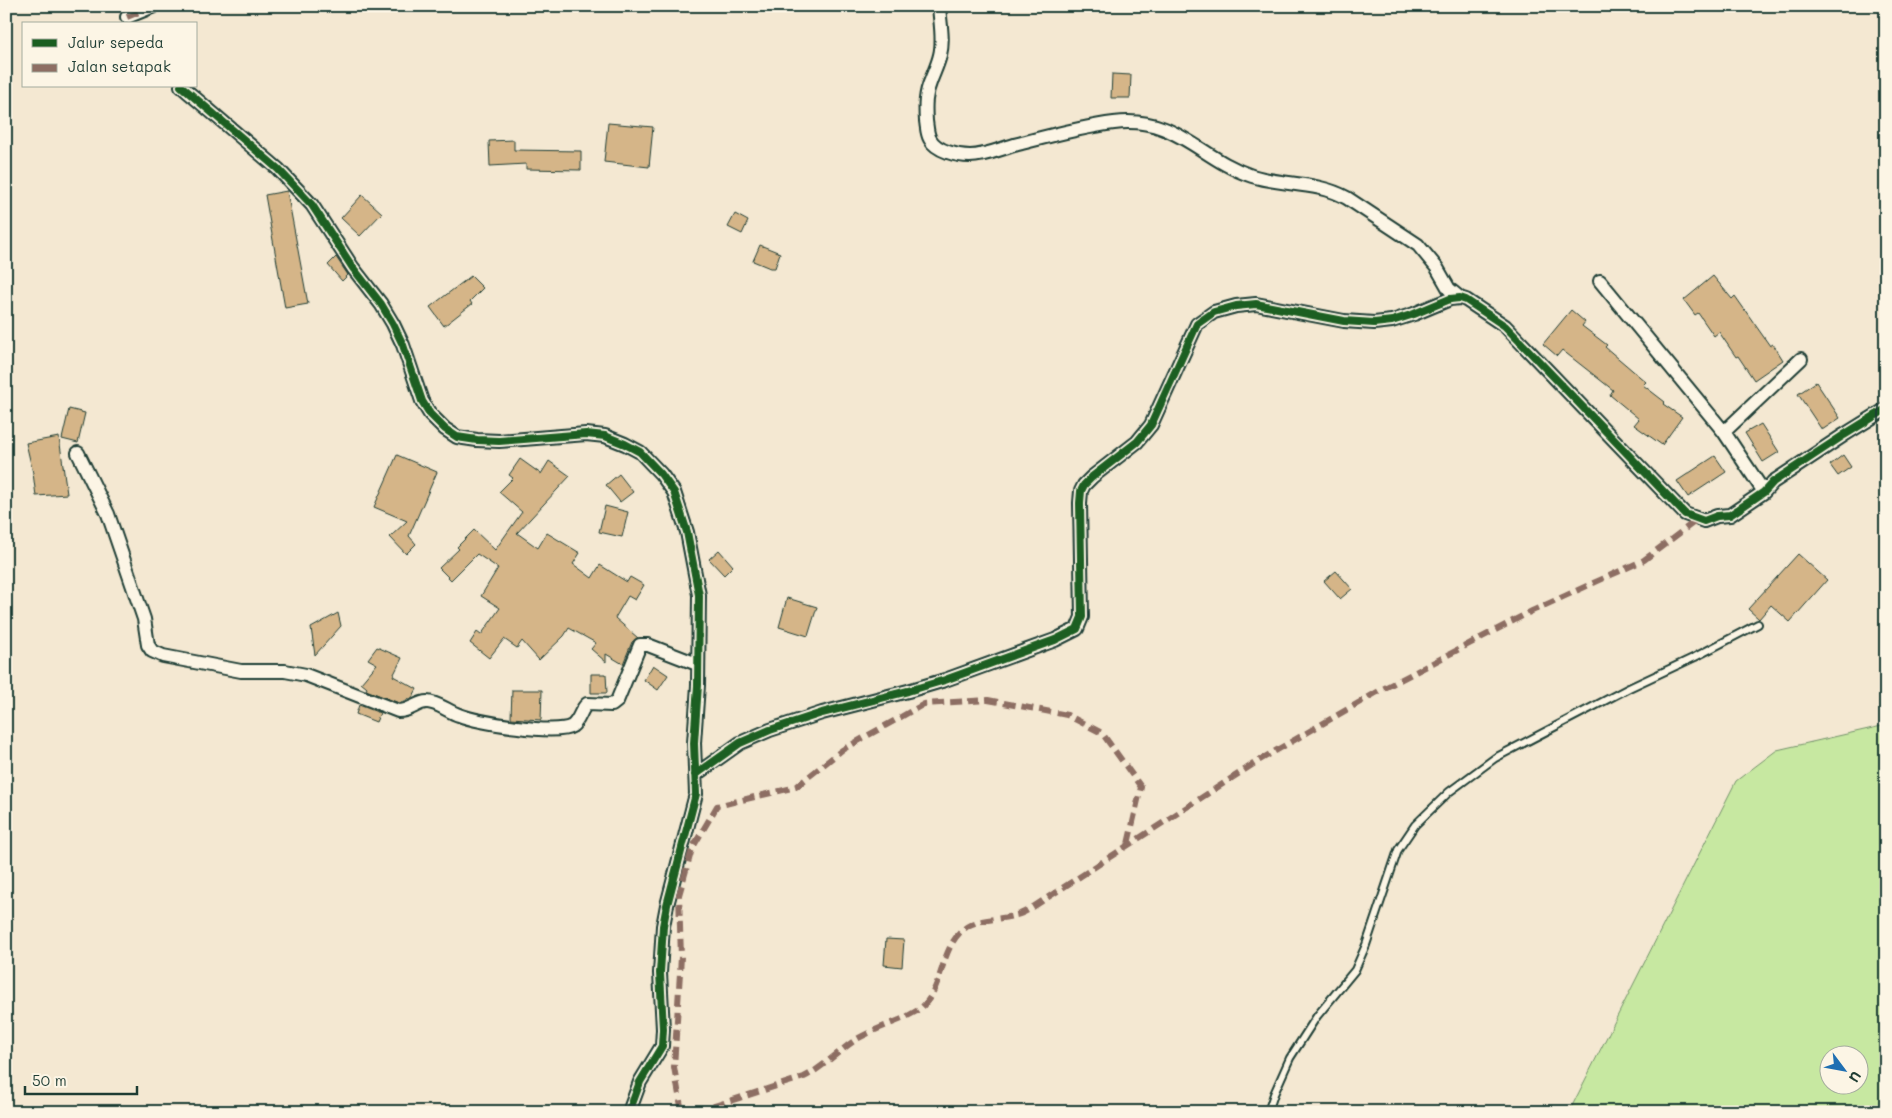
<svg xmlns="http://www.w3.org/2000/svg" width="1892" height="1118" viewBox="0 0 1892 1118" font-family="Mali,sans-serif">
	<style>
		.green { fill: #c7e8a1; stroke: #73926a; fill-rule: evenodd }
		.building { fill: #d5b588; stroke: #1f3d34 }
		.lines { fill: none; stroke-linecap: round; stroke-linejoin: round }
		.service-casing { stroke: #1f3d34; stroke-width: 10 }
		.minor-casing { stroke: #1f3d34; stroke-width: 16 }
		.service { stroke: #fcf5e5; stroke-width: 6 }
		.minor { stroke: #fcf5e5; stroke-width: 12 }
		.quiet { stroke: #8d6e63; stroke-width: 6; stroke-dasharray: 12 6; stroke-linecap: butt }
		.cycleway-casing { stroke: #fcf5e5; stroke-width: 11 }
		.cycleway { stroke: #1b5e20; stroke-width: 8 }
	</style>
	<rect width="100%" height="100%" fill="#f4e8d2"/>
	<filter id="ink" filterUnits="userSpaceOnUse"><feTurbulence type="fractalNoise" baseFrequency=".02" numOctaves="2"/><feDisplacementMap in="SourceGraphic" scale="10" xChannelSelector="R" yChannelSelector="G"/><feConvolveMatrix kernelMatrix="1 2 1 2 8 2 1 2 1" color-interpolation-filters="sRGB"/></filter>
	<g filter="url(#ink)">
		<path class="green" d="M1886,725V1112H1569L1736,781L1777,750ZM1830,1056H1860V1086H1830Z"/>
		<path class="building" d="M1112,74L1131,75L1130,98H1111Z
			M608,123L653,127L649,167L604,162Z
			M514,140V150L581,151V170L526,169V164L490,166L489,141Z
			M287,191L308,304L285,308L265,195Z
			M362,195L382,213L360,236L341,218Z
			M735,214L748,221L742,234L728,227Z
			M760,245L780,253L775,268H770L753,261Z
			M336,257L348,275L342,281L328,265Z
			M471,276L483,288L470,301L472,304L444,326L430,307Z
			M1713,276L1732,299L1735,296L1770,346L1773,344L1783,360L1754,380L1738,356L1736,357L1719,332L1714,336L1698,313L1695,315L1684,300Z
			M1571,310L1585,322L1582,326L1607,345L1605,347L1646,382L1643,385L1665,402L1663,404L1682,417L1662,445L1634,425L1639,419L1610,395L1613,390L1562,350L1557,356L1543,344Z
			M1816,382L1840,418L1822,430L1798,394Z
			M69,409L85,413L78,443L62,439Z
			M1761,424L1779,452L1763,462L1745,433Z
			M59,437L67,494L36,496L33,473L26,443Z
			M397,455L437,472L409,536L416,544L406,554L390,537L407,521L374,507Z
			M1843,455L1851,467L1838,476L1830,465Z
			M1715,456L1726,472L1688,497L1677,481Z
			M520,459L541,474L549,461L570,476L517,533L538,548L547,533L580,553L573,564L592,578L600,565L627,582L630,577L644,585L635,600L628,596L615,618L638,638L632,642L623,664L606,654V662L591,649L596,643L569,628L564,636L539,660L522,641L517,648L504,639L489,658L470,643L477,632L481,635L500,608L481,596L498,568L477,554L451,580L439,568L459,549L457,547L474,530L495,550L522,512L499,492L513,478L509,475Z
			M619,474L633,492L620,502L606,485Z
			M605,506L628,512L622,537L599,532Z
			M719,550L733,566L724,575L709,559Z
			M1798,554L1827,580L1790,622L1771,605L1759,619L1748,609Z
			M1336,571L1352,589L1340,599L1324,581Z
			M787,598L817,607L808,636L779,627Z
			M338,613L341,626L315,655L311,628Z
			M377,647L402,658L393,676L417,689L412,698L399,703L366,690L367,688L361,683L377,664L368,659Z
			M653,665L668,675L658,690L644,680Z
			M591,674H606L607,693H591Z
			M512,690H542L541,720L511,718Z
			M359,705L380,713L376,722L356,714Z
			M886,939L904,940L902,967L884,965Z"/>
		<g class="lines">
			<defs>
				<path id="service" d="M1268,1112L1274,1094L1290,1058L1317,1016L1355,970L1366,945L1398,850L1415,825L1449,792L1495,758L1629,688L1695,657L1758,624"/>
				<path id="minor" d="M939,6C940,22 944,40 940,55C938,64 934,72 931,80C925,94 925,106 926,121C927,127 927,134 930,139C936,151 958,156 970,156C986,156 1002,148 1018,144C1049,136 1081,127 1114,123C1176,115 1200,159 1252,176C1284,186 1316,181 1347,198L1418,245L1437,268L1449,289L1460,298
					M127,17L154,6
					M181,86L278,169L312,205L353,268L381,304L393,324L403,345L422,401L430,414L445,429L457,437L477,440L499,441L586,434L605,436L625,444L640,452L661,474L674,492L687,532L699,595L698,685L694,743L696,794L667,905L663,926L660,973L663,1029L662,1046L640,1082L629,1112
					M1600,281L1724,432L1764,492
					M1724,432L1801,359
					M78,453L108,514L144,619L148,645L152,651L163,656L241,671H285L306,675L398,711C411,711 417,702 427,702C437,702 449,712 459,715C477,722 557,736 572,726C580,720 580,710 587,704L612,705L617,701L640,645H648L697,664
					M695,775L740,743L770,730L822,713L908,691L945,680L1055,640L1077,629L1082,617L1080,503L1081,491L1084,485L1092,477L1137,442L1151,425L1197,324L1214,312L1236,306L1256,304L1344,321L1374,323L1392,321L1414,314L1450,299L1460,298L1466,300L1505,326L1685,514L1704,521L1717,516L1730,515L1764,492L1773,482L1844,435L1886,409"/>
			</defs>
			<use href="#service" class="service-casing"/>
			<use href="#minor" class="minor-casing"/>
			<use href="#service" class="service"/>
			<use href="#minor" class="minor"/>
			<path class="quiet" d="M127,17L154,6
				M682,1112L674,1067L681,957L679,895L692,849L717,806L796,787L842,750L924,704L988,700L1067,715L1102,733L1141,787L1128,844
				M696,1112L804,1077C824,1067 838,1051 857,1039C871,1031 887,1025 902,1019C909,1015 919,1011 924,1005C945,983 940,944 968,926C982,918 1001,920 1016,915C1022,914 1028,910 1033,907L1258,761L1379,691L1532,611L1644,560L1698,519"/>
			<defs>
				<path id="cycleway" d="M181,86L278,169L312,205L353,268L381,304L393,324L403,345L422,401L430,414L445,429L457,437L477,440L499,441L586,434L605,436L625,444L640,452L661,474L674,492L687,532L699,595L698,685L694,743L696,794L667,905L663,926L660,973L663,1029L662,1046L640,1082L629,1112
					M695,775L740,743L770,730L822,713L908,691L945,680L1055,640L1077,629L1082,617L1080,503L1081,491L1084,485L1092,477L1137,442L1151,425L1197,324L1214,312L1236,306L1256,304L1344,321L1374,323L1392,321L1414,314L1450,299L1460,298L1466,300L1505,326L1685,514L1704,521L1717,516L1730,515L1764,492L1773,482L1844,435L1886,409"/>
			</defs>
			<use href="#cycleway" class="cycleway-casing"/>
			<use href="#cycleway" class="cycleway"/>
		</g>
	</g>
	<rect width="1892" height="1118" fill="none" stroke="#fcf5e5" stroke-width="25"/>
	<rect x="12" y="12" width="1867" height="1093" fill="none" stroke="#1f3d34" stroke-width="2" filter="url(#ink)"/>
	<rect x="22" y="22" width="175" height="65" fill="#fcf5e5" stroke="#a4ab9e"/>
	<rect x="32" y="39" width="25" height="8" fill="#1b5e20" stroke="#a4ab9e"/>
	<text x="68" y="48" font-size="15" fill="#1f3d34">Jalur sepeda</text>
	<rect x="32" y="64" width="25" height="8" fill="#8d6e63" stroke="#a4ab9e"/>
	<text x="68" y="72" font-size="15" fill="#1f3d34">Jalan setapak</text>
	<g transform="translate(1844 1070) rotate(122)"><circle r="24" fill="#fcf5e5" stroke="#a4ab9e"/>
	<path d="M0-4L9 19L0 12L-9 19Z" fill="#1f6fb2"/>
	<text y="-8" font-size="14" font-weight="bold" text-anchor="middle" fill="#1f3d34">U</text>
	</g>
	<path d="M25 1086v8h112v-8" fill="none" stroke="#1f3d34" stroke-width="2.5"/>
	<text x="32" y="1086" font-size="15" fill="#1f3d34" stroke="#fcf5e5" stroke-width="4" paint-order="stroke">50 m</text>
</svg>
